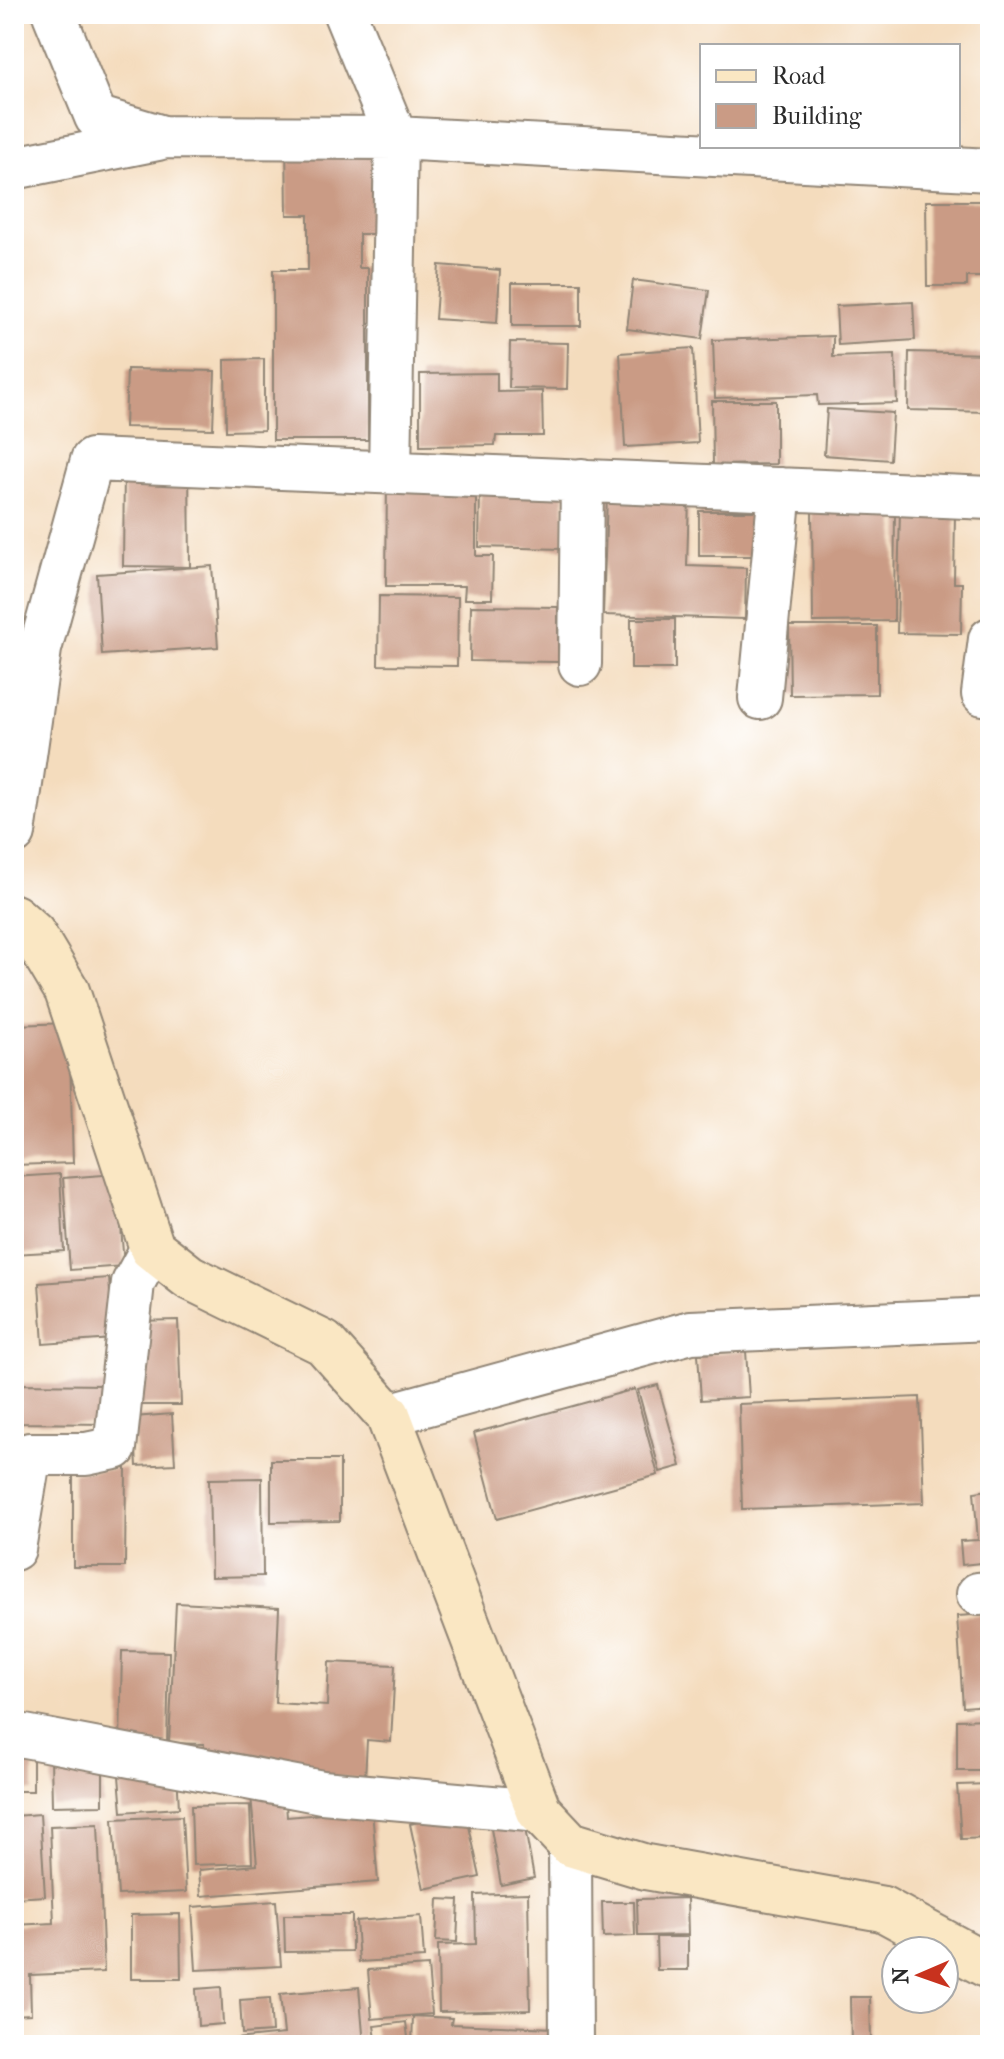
<svg xmlns="http://www.w3.org/2000/svg" width="1004" height="2059" viewBox="0 0 1004 2059" font-family="'IM FELL French Canon',serif">
	<style>
		.building { fill: #ca9b85 }
		.lines { fill: none; stroke-linecap: round; stroke-linejoin: round }
		.minor-casing { stroke: #908474; stroke-width: 46 }
		.secondary-casing { stroke: #908474; stroke-width: 48 }
		.minor { stroke: #fff; stroke-width: 42 }
		.secondary { stroke: #fae7c3; stroke-width: 44 }
	</style>
	<rect width="100%" height="100%" fill="#fff"/>
	<filter id="ink" filterUnits="userSpaceOnUse"><feTurbulence type="fractalNoise" baseFrequency=".0125" numOctaves="2"/><feDisplacementMap in="SourceGraphic" scale="16" xChannelSelector="R" yChannelSelector="G"/><feConvolveMatrix kernelMatrix="1 2 1 2 8 2 1 2 1" color-interpolation-filters="sRGB"/></filter>
	<filter id="wash" filterUnits="userSpaceOnUse"><feTurbulence type="fractalNoise" baseFrequency=".006" numOctaves="4" result="noise"/><feDisplacementMap in="SourceGraphic" scale="32" xChannelSelector="R" yChannelSelector="G"/><feGaussianBlur stdDeviation="1.8" result="paint"/><feColorMatrix in="noise" values="0 0 0 0 0 0 0 0 0 0 0 0 0 0 0 0 0 1.4 0 .05"/><feComposite in="paint" operator="in"/></filter>
	<g filter="url(#wash)">
		<rect width="100%" height="100%" fill="#f4dcbd"/>
		<g id="blocks">
			<path class="building" d="M381,140L382,234H359V268H368V440H273V270H308V215H287L286,141Z
				M926,201H990V277H967V286H927Z
				M439,265L500,270L497,323L435,319Z
				M633,280L709,290L702,339L627,329Z
				M512,283H581V326H512Z
				M913,302L915,340L838,345L836,306Z
				M833,336V357L895,355L897,403L818,405L817,395L715,398L713,340Z
				M510,342L568,343L567,389L509,388Z
				M693,348L698,443L625,447L620,353Z
				M909,352L989,354L988,412L908,410Z
				M264,359V430L226,431L225,360Z
				M127,369L215,371L213,429L125,427Z
				M497,373V392L542,391L543,436H496L495,445L420,446V374Z
				M712,401H776V464L713,465Z
				M827,409L893,413L890,460L824,455Z
				M189,466L190,567L123,566L124,467Z
				M387,479L476,480V556H493L492,599H464L465,586H386Z
				M480,489L564,490V549L479,547Z
				M607,495L689,498L687,566L746,568L745,619L603,615Z
				M812,506H895L894,621L813,622Z
				M900,510H955L954,583H962L961,634L897,633Z
				M699,511H757V556H699Z
				M212,566L218,647L102,655L97,574Z
				M379,596L458,597L457,666L378,665Z
				M471,606L558,607V662L470,661Z
				M631,619H675V669H631Z
				M789,626H877V694L790,695Z
				M69,1023L73,1163L14,1165V1025Z
				M60,1174L64,1251L14,1254V1177Z
				M117,1174L124,1266L70,1270L63,1178Z
				M109,1278L113,1339L43,1344L39,1283Z
				M178,1320L181,1405H138L136,1321Z
				M746,1351L749,1397L701,1400L698,1354Z
				M14,1384L108,1385V1424L14,1423Z
				M658,1385L681,1466L660,1472L638,1390Z
				M635,1389L658,1475L497,1519L474,1433Z
				M920,1397L924,1503L742,1509L739,1404Z
				M172,1414L175,1464L137,1466L134,1417Z
				M271,1460H340V1521L271,1522Z
				M126,1468L125,1567H73V1473Z
				M262,1478L263,1576L211,1577L209,1479Z
				M990,1490V1562L962,1565L960,1541L978,1540L974,1492Z
				M176,1603L279,1608L275,1703L327,1706L329,1662L395,1665L391,1742L367,1740L365,1779L203,1767L204,1744L169,1743Z
				M990,1614V1705L963,1707L957,1616Z
				M122,1651L169,1652L167,1744L120,1743Z
				M990,1719V1771H957V1720Z
				M14,1744H33V1791H14Z
				M103,1756V1805L52,1806L51,1757Z
				M177,1772L179,1808L122,1812L119,1776Z
				M990,1784V1838L961,1839L957,1785Z
				M285,1792L287,1817L372,1810L378,1882L201,1896L199,1870L257,1865L251,1795Z
				M250,1805L252,1863L193,1865L191,1806Z
				M466,1812L480,1877L424,1889L410,1824Z
				M40,1814L45,1896L14,1898V1816Z
				M182,1816L186,1892L118,1895L113,1819Z
				M524,1823L534,1878L501,1885L491,1829Z
				M98,1824L104,1972L30,1975L31,2014L14,2015V1925L54,1923L50,1826Z
				M528,1893L530,2010L439,2012L438,1945L476,1944L475,1895Z
				M687,1898L688,1935L638,1936L637,1899Z
				M438,1899L459,1900L457,1942L436,1941Z
				M276,1901L281,1966L196,1970L192,1907Z
				M602,1902H634L635,1936L603,1937Z
				M180,1914L181,1979H131V1915Z
				M284,1915H352V1951L285,1952Z
				M421,1916L424,1958L359,1962L356,1921Z
				M656,1937H688V1970H657Z
				M428,1966L432,2014L372,2019L368,1970Z
				M221,1987L223,2024L198,2026L196,1989Z
				M359,1987L364,2045H227L226,2040L284,2034L280,1994Z
				M850,1997H870L871,2043H851Z
				M270,1998L272,2032L242,2034L240,2000Z
				M413,2016L452,2018L451,2024L554,2028L553,2045H412Z
				M406,2022L409,2045H377L374,2026Z"/>
		</g>
	</g>
	<g filter="url(#ink)">
		<use href="#blocks" fill-opacity="0" stroke="#908474" stroke-width="2"/>
		<g class="lines">
			<defs>
				<path id="minor" d="M54,14L96,117L163,137L396,138L390,472
					M345,14L396,138L990,170
					M14,168L158,139
					M580,664L582,480
					M983,694L990,639
					M760,698L780,489
					M14,833L40,649L92,460L990,498
					M388,1415L691,1332L990,1319
					M14,1549L30,1454H86L115,1448L133,1283L152,1248
					M978,1594L990,1593
					M14,1734L322,1792L539,1811
					M570,1844L571,2045"/>
				<path id="secondary" d="M14,917L33,934L67,991L152,1248L189,1277L324,1343L388,1415L539,1811L570,1844L646,1867L883,1909L990,1967"/>
			</defs>
			<use href="#minor" class="minor-casing"/>
			<use href="#secondary" class="secondary-casing"/>
			<use href="#minor" class="minor"/>
			<use href="#secondary" class="secondary"/>
		</g>
	</g>
	<rect width="1004" height="2059" fill="none" stroke="#fff" stroke-width="48"/>
	<rect x="700" y="44" width="260" height="104" fill="#ffffff" stroke="#aaaaaa" stroke-width="2"/>
	<rect x="716" y="70" width="40" height="12" fill="#fae7c3" stroke="#aaaaaa" stroke-width="2"/>
	<text x="772" y="84" font-size="24" fill="#2b2b2b">Road</text>
	<rect x="716" y="104" width="40" height="24" fill="#ca9b85" stroke="#aaaaaa" stroke-width="2"/>
	<text x="772" y="124" font-size="24" fill="#2b2b2b">Building</text>
	<g transform="translate(920 1975) rotate(268)"><circle r="38" fill="#ffffff" stroke="#aaaaaa" stroke-width="2"/>
	<path d="M0-6L14 30L0 20L-14 30Z" fill="#c8321e"/>
	<text y="-12" font-size="22" font-weight="bold" text-anchor="middle" fill="#2b2b2b">N</text>
	</g>
</svg>
